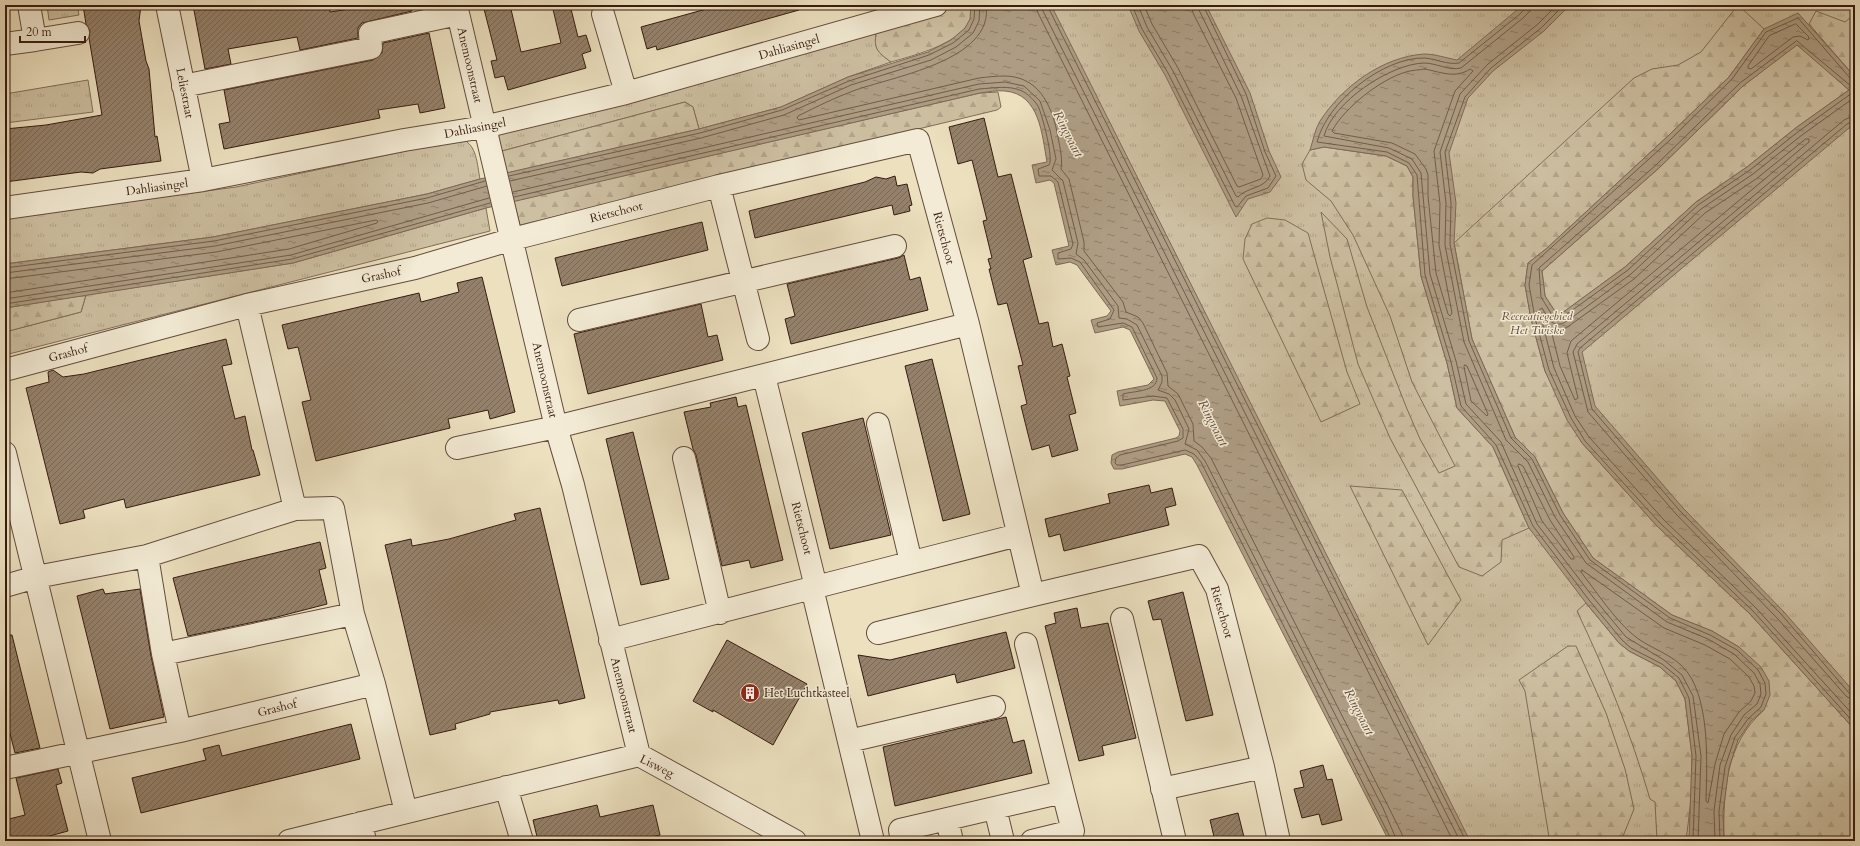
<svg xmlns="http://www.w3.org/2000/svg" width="1860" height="846" viewBox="0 0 1860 846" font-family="Cardo,serif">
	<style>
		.grass { fill: url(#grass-tufts); stroke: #826d58 }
		.forest { fill: url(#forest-firs); stroke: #826d58 }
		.water { fill: url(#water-ripples); stroke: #7e6956; fill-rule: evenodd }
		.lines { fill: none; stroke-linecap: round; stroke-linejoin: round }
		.shore { stroke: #725c4a; stroke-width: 1 }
		.building { fill: url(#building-hatch); stroke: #371b10 }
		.minor-casing { stroke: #644c3c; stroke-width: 24 }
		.minor { stroke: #f3ebd5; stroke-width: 22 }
		.labels { text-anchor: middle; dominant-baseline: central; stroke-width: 3; stroke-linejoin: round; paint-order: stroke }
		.street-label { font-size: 12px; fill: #371b10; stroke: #f3ebd5 }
		.park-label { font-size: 12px; font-style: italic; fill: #644c3c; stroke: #f3ebd5 }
		.poi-label { font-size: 12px; fill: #371b10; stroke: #f3ebd5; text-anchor: start }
		.water-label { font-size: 13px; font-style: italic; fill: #614839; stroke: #f3ebd5 }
	</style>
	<defs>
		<pattern id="grass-tufts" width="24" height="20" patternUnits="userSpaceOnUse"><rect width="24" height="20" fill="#cdbfa1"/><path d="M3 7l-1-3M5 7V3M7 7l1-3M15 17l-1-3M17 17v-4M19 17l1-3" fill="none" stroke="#b1a48a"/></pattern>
		<pattern id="forest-firs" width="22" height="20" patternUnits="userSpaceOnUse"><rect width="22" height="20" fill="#cdbfa1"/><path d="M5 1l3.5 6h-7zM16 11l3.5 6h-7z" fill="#b1a48a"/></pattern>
		<pattern id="water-ripples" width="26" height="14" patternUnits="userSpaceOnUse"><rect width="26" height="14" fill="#ae9d84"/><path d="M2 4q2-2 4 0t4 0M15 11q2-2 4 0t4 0" fill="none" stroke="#8e7f6b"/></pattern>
		<pattern id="building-hatch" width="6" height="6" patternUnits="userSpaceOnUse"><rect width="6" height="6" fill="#95816b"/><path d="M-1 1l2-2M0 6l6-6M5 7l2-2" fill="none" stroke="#7a6957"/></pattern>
	</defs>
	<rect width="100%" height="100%" fill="#ece0bf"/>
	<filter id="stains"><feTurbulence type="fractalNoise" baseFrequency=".005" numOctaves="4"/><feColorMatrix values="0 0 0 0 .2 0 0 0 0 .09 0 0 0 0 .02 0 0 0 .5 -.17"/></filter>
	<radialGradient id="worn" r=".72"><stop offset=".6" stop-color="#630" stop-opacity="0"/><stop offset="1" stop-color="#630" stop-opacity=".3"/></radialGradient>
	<path class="grass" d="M47,5H77L79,15L49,20Z
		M1036,5H1855V841H1445Z
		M877,28C873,48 876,51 891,62L848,77L781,107L699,129L693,107L685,102L502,151L497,135Z
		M88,80L93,112L5,123V94Z
		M462,139C477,145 477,164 480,179L427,194L213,237L5,264V218L236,187Z
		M486,208L490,231L5,355V332L81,312L86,295L293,263Z"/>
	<path class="forest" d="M938,5H971C979,40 915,55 891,62C876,51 873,48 877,28Z
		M1738,5L1764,29L1729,77L1668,136L1546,249L1528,263L1525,285L1531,319L1545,371L1582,443L1657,526L1750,614L1855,730V841H1724C1723,792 1725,744 1764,710L1739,647L1712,631L1672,615L1593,558L1563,513L1535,457L1515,437L1472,339L1454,243L1634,78L1652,69L1678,65L1701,52Z
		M1816,11L1845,22L1855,14V77L1809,24Z
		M1797,44L1849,90L1797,127L1747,167L1696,202L1625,267L1558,316L1545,296L1542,271L1659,168L1743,86Z
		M998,92L1001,107L997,110L520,225L514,201L980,93Z
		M685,102L693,107L699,129L507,173L502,151Z
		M1324,147L1386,156L1407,166L1413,177V196L1421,276L1447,363L1457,408L1493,447L1529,528L1502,540L1501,562L1482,576L1459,567L1390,438L1358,364L1330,257L1321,212L1347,239L1367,307L1407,409L1420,439L1439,473L1455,466L1412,382L1390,316L1353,235L1331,201L1306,180L1302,164L1310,150Z
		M1267,218L1285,220L1308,233L1347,372L1360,404L1321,422L1243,259L1245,239L1252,224Z
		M86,295L81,312L5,332V308Z
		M1350,486L1402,490L1461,600L1428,645Z
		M1586,603L1619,643L1629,651L1660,667L1676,681L1685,699L1692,756L1691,800L1686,841H1657L1655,802L1650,799C1631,734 1606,672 1577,611Z
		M1568,646H1576L1606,713L1625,769L1634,809L1621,841H1558L1549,837L1525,691L1519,680Z"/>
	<path class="water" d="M971,5H1051L1470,841H1389L1197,465L1192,457L1185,454L1122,469H1114L1111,463L1112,455L1118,452L1176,438L1179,436L1180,431L1165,401L1153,400L1120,406L1117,391L1148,385L1154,379L1130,330L1123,327L1095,333L1091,320L1107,316L1111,311L1077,265L1070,262L1056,265L1052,250L1069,246L1054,183L1050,180L1036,183L1032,165L1047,162C1042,135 1040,94 1005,91C997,90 988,92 980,93L486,208L293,263L5,308V264L213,237L427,194L480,179L699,129L781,107L848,77L928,52L951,40L965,28L970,19Z
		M1128,5H1206L1250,93L1269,151L1281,177L1270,192L1248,199L1236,217L1165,75L1139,31Z
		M1523,5H1570L1544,31L1493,71L1468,98L1449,153L1456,203L1454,243L1472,339L1515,437L1535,457L1563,513L1593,558L1672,615L1712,631L1739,647L1761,667L1769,681L1770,695L1764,710L1751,721L1738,740L1729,768L1723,812L1724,841H1689L1692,756L1685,699L1676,681L1660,667L1629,651L1619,643L1586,603L1529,528L1493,447L1457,408L1447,363L1421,276L1413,196V177L1407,166L1386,156L1324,147L1310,150C1313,141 1315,129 1320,121C1342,87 1382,57 1424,54C1434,54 1447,58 1457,60Z
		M1798,13L1855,77V123L1582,352L1595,406L1683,508L1784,612L1855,693V730L1750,614L1657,526L1582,443L1567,420L1545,371L1531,319L1525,285L1528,263L1546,249L1668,136L1729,77L1764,29ZM1797,45L1849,90L1797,127L1747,167L1696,202L1625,267L1558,316L1545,296L1542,271L1659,168L1743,86Z"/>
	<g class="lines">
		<path class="shore" d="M986,5C995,61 890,77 853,91C834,98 816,107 798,116L797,118L799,120L979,78C988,77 996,76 1004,76C1038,76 1051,104 1057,132C1059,144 1063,157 1061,169L1069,179L1084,242V251L1123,302L1126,312L1138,317L1143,323L1167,373L1168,386L1178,394L1193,424L1194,441L1202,447L1211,458L1388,806L1402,834L1403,841
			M1036,5L1038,13L1453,841
			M1042,5L1043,11L1460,841
			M1047,5L1466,841
			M1132,5L1142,29L1168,73L1235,206L1237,207L1246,196L1268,188L1276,176L1265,152L1246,94L1203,5
			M1138,5L1147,27L1173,71L1236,196L1238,197C1247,187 1264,189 1270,176L1241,96L1199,10L1198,5
			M1144,5L1152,24L1178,68L1237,186L1239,187L1261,179L1263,175L1236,98L1193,13L1192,5
			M1526,5L1525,8L1520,14L1459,63C1448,65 1436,59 1425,58C1383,57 1327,102 1317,142L1387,152L1409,163L1417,175L1425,275L1451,362L1461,406L1496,445L1533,526L1589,600L1622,640L1631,648L1662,664L1679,678L1689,698L1696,756L1693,841
			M1531,5L1530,11L1523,18L1461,68C1449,71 1436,63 1424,63C1390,64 1333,102 1324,136L1389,148L1412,159L1421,173L1430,274L1456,361L1466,404L1501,442L1537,524L1593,597L1626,637L1664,660L1682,675L1693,696L1701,756L1698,841
			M1557,5L1538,24L1488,64L1460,94L1440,152L1446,203L1445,245L1464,342L1506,440L1528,462L1555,517L1586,563L1667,622L1708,639L1734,654L1754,673L1760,684L1761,694L1757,704L1744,715L1731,735L1720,765L1714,811L1715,841
			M1564,5L1541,28L1491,68L1465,97L1445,152L1451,203L1450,244L1469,341L1511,438L1532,459L1560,515L1590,560L1670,618L1710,635L1737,650L1758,670L1765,683L1766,694L1761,707L1748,719L1735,737L1725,767L1719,811L1720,841
			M1796,24L1809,37L1808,40L1800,36L1793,37L1751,69L1748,68V66L1769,36Z
			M1797,41L1851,86L1852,93L1799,131L1750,170L1698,205L1628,270L1560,319L1554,318L1541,297L1539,268L1656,165L1740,83Z
			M1425,69C1440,72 1456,79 1470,69L1473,71L1455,91L1434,151L1440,204L1439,245L1452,313L1450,316L1448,314L1436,273L1428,196V175L1426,169L1415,154L1392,143L1334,133L1332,131C1344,108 1381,79 1406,72C1412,70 1419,70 1425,69Z
			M1855,79L1850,78L1798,18L1766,32L1732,79L1671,139L1532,265L1529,285L1535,318L1549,370L1571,418L1585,441L1660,523L1753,611L1855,724
			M1855,97L1802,135L1753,174L1701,209L1631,274L1574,316L1562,324H1555L1550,321L1542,308L1539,310L1554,368L1575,416L1589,437L1664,520L1756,608L1855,717
			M1855,115L1844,120L1577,344L1573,352L1588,412L1676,514L1777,618L1847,697L1855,700
			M1855,120L1847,124L1580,348L1578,352L1592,409L1680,511L1781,614L1850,694L1855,695
			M1806,139H1809V142L1571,341L1567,353L1578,398L1575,400L1560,366L1551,330L1566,328L1634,279L1705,213L1756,179Z
			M509,176L700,133L782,110L849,81L929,55L953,43L969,30L974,19L975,5
			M510,181L701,138L784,115L851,85L931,60L956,47L973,33L979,21L980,5
			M513,192L979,84L1005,82L1024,86L1040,101L1050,130L1056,159L1052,170L1063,181L1078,243L1076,254L1084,260L1118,306L1119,318L1127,319L1137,325L1162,376V382L1158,390L1169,394L1175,400L1189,429L1185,444L1197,450L1205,461L1383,808L1397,841
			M514,197L979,89C994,88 1009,85 1022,91C1027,93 1035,101 1038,106C1042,114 1054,159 1049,165L1038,169L1039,176H1051L1058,182L1073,244L1071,249L1058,253V259L1071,258L1080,262L1114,310L1110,319L1097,323L1098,327L1123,323L1132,327L1157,378C1157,392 1133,391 1123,394V400L1153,396L1167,398L1183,429V438L1178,441L1120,455L1116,458L1115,463L1117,465H1122L1185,450L1194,454L1201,462L1392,841
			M5,268L214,241L427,198L485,181
			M5,273L215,246L428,203L487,186
			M5,279L216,252L376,220L378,221L377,223L289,249L5,293
			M5,299L291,255L489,198
			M5,304L292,259L490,203
			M1465,365L1467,366L1488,414L1487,416L1471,401L1464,367Z
			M1519,464L1523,466L1550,520L1574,557V559H1571L1542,521L1518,466Z
			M1582,570L1664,628L1705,645L1730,659L1749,677L1754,686L1755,693L1751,701L1739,712L1724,734L1715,764L1708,803L1706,801C1707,764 1710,704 1688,673C1674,653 1648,649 1631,633C1614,618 1598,594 1584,576L1581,572Z"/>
	</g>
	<path class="building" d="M83,5H141L139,21L146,61L149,69L155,137L157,136L161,161L100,169L93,173L81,172L5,182V129L46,125L102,115L89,38L90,31L86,24Z
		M193,5H330V12L376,5H410L412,11L362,23L358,28V38L300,50L297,37L228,49L231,64L205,69Z
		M483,5H510L521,52L561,43L552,5H570L578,37L586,35L591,51L582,54L586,68L508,90L504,76L495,78L491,61L497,60Z
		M721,5H798L799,10L657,50L656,46L647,49L641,27Z
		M429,33L445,108L420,113L418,104L378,110L380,118L224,149L219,124L230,122L224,90L373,60L382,53L383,43Z
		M984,118L998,177L1011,174L1032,257L1023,260L1039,324L1048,322L1053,347L1062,344L1070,376L1067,377L1076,413L1069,415L1078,450L1052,457L1049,445L1032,450L1021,406L1027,404L1018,366L1023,365L1007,303L998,305L989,269H991L988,259L992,258L983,221L987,220L972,160L958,164L949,127Z
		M895,176L897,186L907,184L912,205L909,206L910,211L894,215L892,205L755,238L749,211L865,182L876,177L886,179Z
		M702,222L708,250L562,286L555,258Z
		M904,255L910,280L920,277L928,310L791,344L785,319L795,316L787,284L898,258Z
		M482,277L515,412L490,419L488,410L448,419L450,428L316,461L302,402L311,400L298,347L288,349L282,325L419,293L421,302L459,292L457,283Z
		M701,304L708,337L717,335L723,360L588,394L574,334Z
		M226,339L232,364L222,366L235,419L245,416L252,450H253L260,475L126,508L124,499L83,510L85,518L60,524L26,388L49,382L48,372L53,370L63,377L84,374Z
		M932,359L970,514L943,521L905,366Z
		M736,397L738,407L746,405L783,560L751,568L749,560L722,566L696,455L693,449L684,412L711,407L710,403Z
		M863,418L891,535L830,549L802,433Z
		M633,432L669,579L641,585L606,439Z
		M1149,485L1151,493L1172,488L1176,505L1165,508L1169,525L1064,551L1060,534L1049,537L1045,519L1110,503L1108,494Z
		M540,508L585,698L559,704L558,700L490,712V714L455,724L456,729L430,735L385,545L411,539L412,546L449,539L516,520L514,514Z
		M320,542L326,568L319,570L327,604L273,618L188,636L173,578Z
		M103,589L105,594L140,589L151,656L164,717L110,729L77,596Z
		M1183,592L1213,715L1186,721L1161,619L1153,620L1148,601Z
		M1077,608L1081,628L1108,623L1136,738L1102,746L1104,755L1079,761L1045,626L1056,623L1054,613Z
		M1006,632L1015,668L957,683L955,674L868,696L858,655L890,660Z
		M5,635H12L40,748L15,753L5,714Z
		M727,640L807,684L773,745L713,710V712L693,701Z
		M1006,717L1013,743L1024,740L1032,773L895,806L883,747Z
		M351,724L360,759L141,813L132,778L206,760L203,749L219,745L222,756Z
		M1323,765L1327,780L1332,779L1342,820L1322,825L1319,814L1302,818L1294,789L1304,787L1300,771Z
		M58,769L62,783L56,785L68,831L31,841H5V820L25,815L16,778Z
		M597,805L600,817L653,805L660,835L634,841H538L533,820Z
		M1238,813L1245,841H1215L1210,820Z"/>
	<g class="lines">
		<defs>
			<path id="minor" d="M167,5L203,180
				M456,5L556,427L573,485L639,755
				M603,14L626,93
				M35,40L78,33
				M5,44L35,40L29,5
				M183,86L371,48L370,33L458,14
				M719,186L758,339
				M5,208L203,180L404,140L484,127L626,93L936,5
				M247,305L295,509
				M579,320L895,246
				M5,370L247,305L415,268L513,239L719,186L918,140L968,324L1033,595L1199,556L1217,589L1263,767L1279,841
				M764,376L816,587
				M878,424L911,562
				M457,448L556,427L968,324
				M5,453L100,841
				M684,458L720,613
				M147,556L163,654L353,614
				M5,586L36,577L147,556L295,509L333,508L353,614L374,684L406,812
				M812,588L1018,535
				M1122,619L1175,841
				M878,633L1033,595
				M610,640L812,588L873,841
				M1026,644L1063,792
				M163,654L180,731
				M849,741L994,707
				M5,768L180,731L374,684
				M506,787L522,841
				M1162,789L1263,767
				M995,808L1003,841
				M947,820L952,841
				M361,823L365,841
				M289,841L639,755L795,841
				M902,841L900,830L1063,792L1073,831L1032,841"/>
		</defs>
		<use href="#minor" class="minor-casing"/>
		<use href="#minor" class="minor"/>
	</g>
	<defs>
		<symbol id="building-disc" viewBox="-11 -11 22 22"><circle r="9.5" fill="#8f2418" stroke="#f3ebd5"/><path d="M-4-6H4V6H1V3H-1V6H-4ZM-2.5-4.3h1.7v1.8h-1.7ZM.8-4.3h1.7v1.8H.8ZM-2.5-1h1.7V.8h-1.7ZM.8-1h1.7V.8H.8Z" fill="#fff"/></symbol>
	</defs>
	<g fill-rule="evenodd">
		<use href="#building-disc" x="739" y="682" width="22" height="22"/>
	</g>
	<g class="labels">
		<g class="street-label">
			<text transform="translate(789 47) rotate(-16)">Dahliasingel</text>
			<text transform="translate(470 65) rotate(77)">Anemoonstraat</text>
			<text transform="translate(185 93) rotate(79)">Leliestraat</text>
			<text transform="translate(475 128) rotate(-11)">Dahliasingel</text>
			<text transform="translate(157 187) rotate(-8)">Dahliasingel</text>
			<text transform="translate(616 212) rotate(-14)">Rietschoot</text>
			<text transform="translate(944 238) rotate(75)">Rietschoot</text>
			<text transform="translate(381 275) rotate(-12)">Grashof</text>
			<text transform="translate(68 353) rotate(-15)">Grashof</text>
			<text transform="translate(545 380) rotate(77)">Anemoonstraat</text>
			<text transform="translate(802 528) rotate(76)">Rietschoot</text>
			<text transform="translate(1222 612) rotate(74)">Rietschoot</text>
			<text transform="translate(624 695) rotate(76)">Anemoonstraat</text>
			<text transform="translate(277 708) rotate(-14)">Grashof</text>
			<text transform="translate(657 766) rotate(26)">Lisweg</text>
		</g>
		<g class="park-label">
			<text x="1537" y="316">Recreatiegebied<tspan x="1537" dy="14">Het Twiske</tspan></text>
		</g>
		<g class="poi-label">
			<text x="764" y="693">Het Luchtkasteel</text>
		</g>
		<g class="water-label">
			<text transform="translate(1068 134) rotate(63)">Ringvaart</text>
			<text transform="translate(1213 423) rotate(63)">Ringvaart</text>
			<text transform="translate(1359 712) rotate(63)">Ringvaart</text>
		</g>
	</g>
	<rect width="1860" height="846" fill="none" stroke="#ece0bf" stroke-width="20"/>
	<rect x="6" y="6" width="1848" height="834" fill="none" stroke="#371b10" stroke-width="2"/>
	<rect x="10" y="10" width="1840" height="826" fill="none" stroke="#371b10"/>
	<path d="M20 36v6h65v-6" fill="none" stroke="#371b10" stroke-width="2"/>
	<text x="26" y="36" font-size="12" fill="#371b10" stroke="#f3ebd5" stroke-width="3" paint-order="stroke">20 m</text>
	<rect width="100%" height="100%" filter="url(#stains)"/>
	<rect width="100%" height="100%" fill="url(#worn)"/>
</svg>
